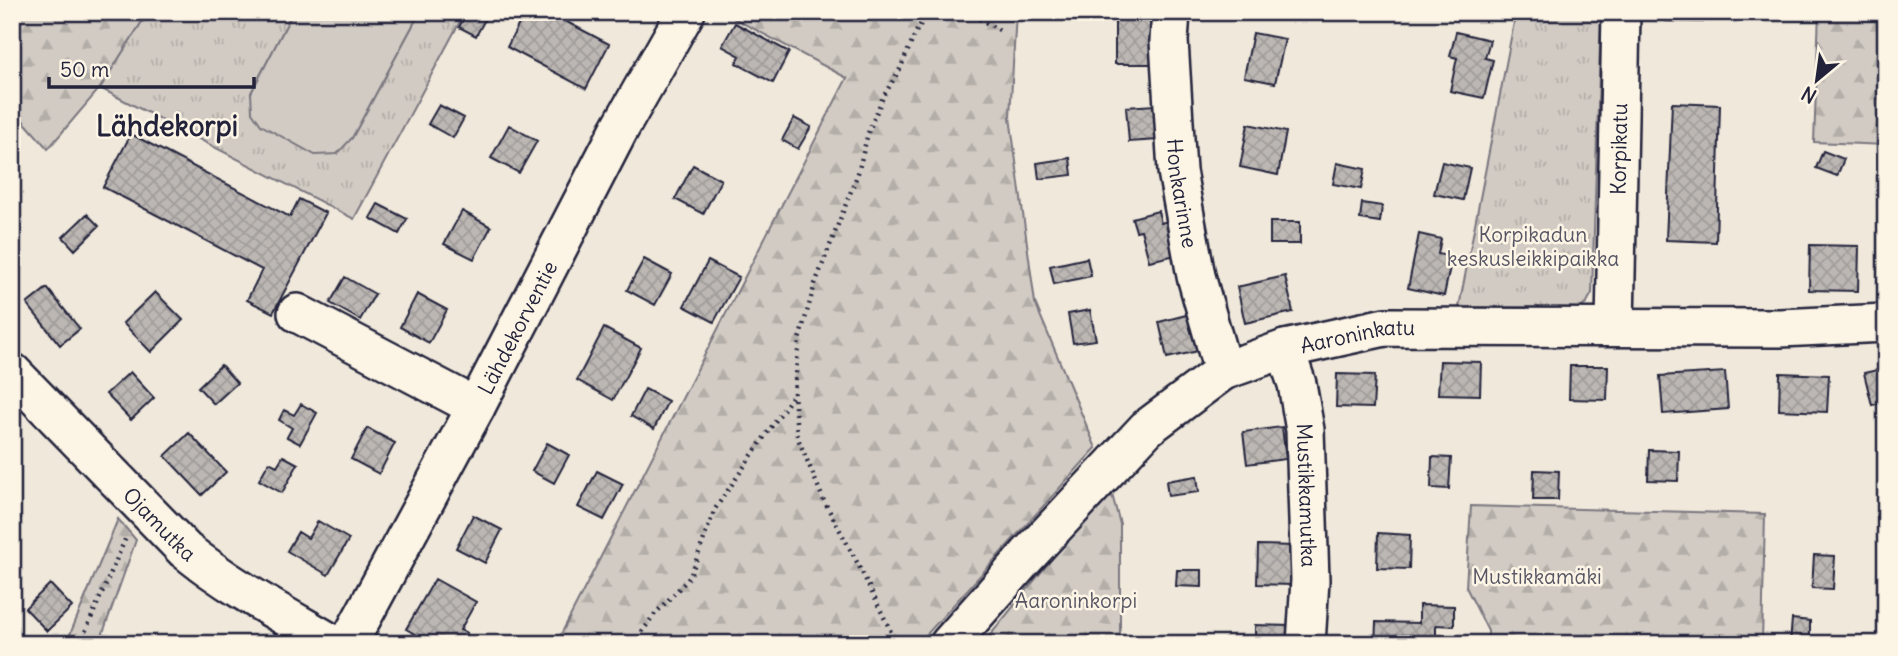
<svg xmlns="http://www.w3.org/2000/svg" width="1898" height="656" viewBox="0 0 1898 656" font-family="Delius,sans-serif">
	<style>
		.grass { fill: url(#grass-tufts); stroke: #7a767f; stroke-width: 2 }
		.forest { fill: url(#forest-firs); stroke: #7a767f; stroke-width: 2 }
		.pitch { fill: #d1cbc3; stroke: #7a767f; stroke-width: 2 }
		.building { fill: url(#building-cross-hatch); stroke: #22223b; stroke-width: 2 }
		.lines { fill: none; stroke-linecap: round; stroke-linejoin: round }
		.minor-casing { stroke: #22223b; stroke-width: 42 }
		.path { stroke: #22223b; stroke-width: 4.5; stroke-dasharray: 2 5; stroke-linecap: butt }
		.minor { stroke: #fcf5e5; stroke-width: 37 }
		.labels { text-anchor: middle; dominant-baseline: central; stroke-width: 5; stroke-linejoin: round; paint-order: stroke }
		.street-label { font-size: 21px; fill: #22223b; stroke: #fcf5e5 }
		.park-label { font-size: 21px; fill: #575564; stroke: #fcf5e5 }
		.district-label { font-size: 28px; font-weight: bold; fill: #22223b; stroke: #fcf5e5 }
	</style>
	<defs>
		<pattern id="grass-tufts" width="24" height="20" patternUnits="userSpaceOnUse" patternTransform="scale(1.75)"><rect width="24" height="20" fill="#d1cbc3"/><path d="M3 7l-1-3M5 7V3M7 7l1-3M15 17l-1-3M17 17v-4M19 17l1-3" fill="none" stroke="#b3aea8"/></pattern>
		<pattern id="forest-firs" width="22" height="20" patternUnits="userSpaceOnUse" patternTransform="scale(1.75)"><rect width="22" height="20" fill="#d1cbc3"/><path d="M5 1l3.5 6h-7zM16 11l3.5 6h-7z" fill="#b3aea8"/></pattern>
		<pattern id="building-cross-hatch" width="8" height="8" patternUnits="userSpaceOnUse" patternTransform="scale(1.75)"><rect width="8" height="8" fill="#bcb7b3"/><path d="M0 0l8 8M0 8l8-8" fill="none" stroke="#a19d9b"/></pattern>
	</defs>
	<rect width="100%" height="100%" fill="#efe8db"/>
	<filter id="ink" filterUnits="userSpaceOnUse"><feTurbulence type="fractalNoise" baseFrequency=".0143" numOctaves="2"/><feDisplacementMap in="SourceGraphic" scale="14" xChannelSelector="R" yChannelSelector="G"/><feConvolveMatrix kernelMatrix="1 2 1 2 8 2 1 2 1" color-interpolation-filters="sRGB"/></filter>
	<g filter="url(#ink)">
		<path class="grass" d="M148,12H293L251,93L352,138L420,12H465L354,219L100,88Z
			M1516,12H1601L1592,293L1586,304L1580,308L1459,307Z"/>
		<path class="forest" d="M26,12H148L100,88L48,149L12,108V26Z
			M722,12H1016L1010,117L1035,303L1096,448L918,644H556L847,78Z
			M1819,12H1886V145L1814,142Z
			M1110,487L1120,524V644H983Z
			M1471,506L1765,514L1762,644H1488V631L1466,587Z
			M118,519L136,540L99,644H66Z"/>
		<path class="pitch" d="M293,12H420L352,138L337,154L315,155L261,125L252,112L251,93Z"/>
		<path class="building" d="M467,12H489L476,36L459,27Z
			M525,12H548L609,44L586,89L507,47Z
			M1667,12H1703V22L1666,21Z
			M1115,19H1151V64H1115Z
			M735,23L789,52L773,83L736,63L740,56L722,46Z
			M1456,32L1490,40L1485,58L1493,60L1484,98L1450,91L1457,58L1450,56Z
			M1253,33L1285,39L1275,83L1244,77Z
			M1672,103L1720,105L1716,242L1666,240Z
			M439,105L464,118L453,138L428,124Z
			M1155,105L1158,140L1129,142L1126,107Z
			M794,118L811,127L798,149L782,140Z
			M1248,124L1286,132L1278,175L1240,167Z
			M509,125L537,141L519,173L491,158Z
			M131,134L290,217L299,199L326,213L273,313L247,300L262,270L103,187Z
			M1823,151L1844,159L1837,176L1816,168Z
			M1070,158L1072,175L1039,179L1037,163Z
			M1442,162L1470,168L1463,200L1434,194Z
			M1337,163L1365,169L1361,189L1333,184Z
			M693,165L721,180L703,214L675,199Z
			M1362,203L1382,206L1380,222L1360,219Z
			M378,204L407,219L399,234L370,218Z
			M462,211L491,227L474,259L444,244Z
			M1158,211L1161,223L1168,221L1176,255L1149,261L1141,230L1136,231L1132,218Z
			M87,214L99,226L75,250L63,237Z
			M1270,222H1300V244H1270Z
			M1419,234L1441,239L1438,254L1452,257L1444,296L1408,288Z
			M1810,245L1859,246L1858,291L1809,290Z
			M1087,258L1091,276L1054,284L1050,266Z
			M644,259L672,274L655,305L627,290Z
			M708,261L739,277L714,322L684,306Z
			M1285,276L1293,312L1245,323L1237,287Z
			M345,277L375,294L360,320L330,303Z
			M47,288L80,329L60,345L27,304Z
			M155,292L183,320L151,352L123,323Z
			M417,294L447,310L429,343L400,327Z
			M1090,310L1096,340L1073,343L1068,314Z
			M1190,314L1198,351L1167,358L1159,322Z
			M604,328L641,348L613,400L577,380Z
			M1440,361L1481,362L1480,395L1438,394Z
			M221,365L237,383L214,404L198,387Z
			M1570,366H1608L1607,400L1569,399Z
			M1886,368V402L1872,405L1864,373Z
			M130,372L154,398L131,420L106,394Z
			M1725,372L1728,409L1663,414L1660,376Z
			M1780,373L1829,375L1827,412L1779,410Z
			M1337,374L1375,375L1373,408L1336,407Z
			M645,389L668,401L654,429L631,416Z
			M301,404L317,413L300,444L287,437L292,428L279,420L284,410L294,415Z
			M1282,427L1286,459L1247,464L1243,432Z
			M367,428L395,443L379,474L351,459Z
			M189,433L226,472L202,495L165,456Z
			M547,443L569,455L554,483L532,471Z
			M1649,450L1679,451L1678,481L1648,480Z
			M283,456L298,464L282,493L259,480L269,462L277,466Z
			M1432,457L1451,458L1449,489L1431,488Z
			M1534,470L1559,471L1558,500H1533Z
			M597,471L623,484L604,520L578,507Z
			M1197,476L1199,492L1168,496L1166,481Z
			M12,508L21,518L12,526Z
			M473,515L502,530L485,563L456,548Z
			M318,521L349,539L328,575L287,551L298,532L308,538Z
			M1378,533L1410,535L1409,569L1377,568Z
			M1258,545L1294,546L1292,585L1257,584Z
			M1814,555L1835,556L1833,589L1812,588Z
			M1177,570H1202V587L1176,586Z
			M435,579L476,602L460,630L467,633L461,644H428L429,642L406,629Z
			M50,584L72,607L47,631L25,608Z
			M1419,605L1454,606V626L1436,625V644H1375L1376,622L1419,623Z
			M1792,619L1810,621V644H1790Z
			M1255,625L1291,626L1290,644H1255Z"/>
		<g class="lines">
			<defs>
				<g id="minor">
					<path id="s1" d="M1171,12L1169,41L1177,171L1196,276L1223,371"/>
					<path d="M297,313L476,407"/>
					<path id="s2" d="M1615,327L1621,12"/>
					<path id="s3" d="M1285,349L1297,384L1305,430L1310,580L1306,644"/>
					<path id="s4" d="M12,372L185,550C231,587 282,614 333,644"/>
					<path id="s5" d="M348,644L476,407L619,130L686,12"/>
					<path id="s6" d="M949,644L1028,555L1147,428L1223,371L1285,349L1385,327L1780,328L1886,323"/>
				</g>
			</defs>
			<use href="#minor" class="minor-casing"/>
			<path class="path" d="M967,12L1001,31
				M80,644L127,535
				M634,644L653,616L690,577L715,509L794,394
				M897,644L857,562L824,501L797,436L794,393L799,340L815,284L858,173L868,133L883,97L900,69L916,32L928,12"/>
			<use href="#minor" class="minor"/>
		</g>
	</g>
	<g class="labels">
		<g class="street-label">
			<text stroke="none"><textPath href="#s2" startOffset="178">Korpikatu</textPath></text>
			<text stroke="none"><textPath href="#s1" startOffset="182">Honkarinne</textPath></text>
			<text stroke="none"><textPath href="#s5" startOffset="359">Lähdekorventie</textPath></text>
			<text stroke="none"><textPath href="#s6" startOffset="528">Aaroninkatu</textPath></text>
			<text stroke="none"><textPath href="#s3" startOffset="149">Mustikkamutka</textPath></text>
			<text stroke="none"><textPath href="#s4" startOffset="212">Ojamutka</textPath></text>
		</g>
		<g class="park-label">
			<text x="1533" y="234">Korpikadun<tspan x="1533" dy="24">keskusleikkipaikka</tspan></text>
			<text x="1537" y="576">Mustikkamäki</text>
			<text x="1076" y="600">Aaroninkorpi</text>
		</g>
		<g class="district-label">
			<text x="167" y="126">Lähdekorpi</text>
		</g>
	</g>
	<rect width="1898" height="656" fill="none" stroke="#fcf5e5" stroke-width="42"/>
	<rect x="21" y="21" width="1856" height="614" fill="none" stroke="#22223b" stroke-width="2.5" filter="url(#ink)"/>
	<g transform="translate(1817 80) rotate(209)" stroke="#fcf5e5" stroke-width="5" paint-order="stroke">
	<path d="M0-5L12 26L0 18L-12 26Z" fill="#22223b"/>
	<text y="-10" font-size="19" font-weight="bold" text-anchor="middle" fill="#22223b">N</text>
	</g>
	<path d="M49 77v10h205v-10" fill="none" stroke="#22223b" stroke-width="3.5"/>
	<text x="60" y="77" font-size="21" fill="#22223b" stroke="#fcf5e5" stroke-width="5" paint-order="stroke">50 m</text>
</svg>
